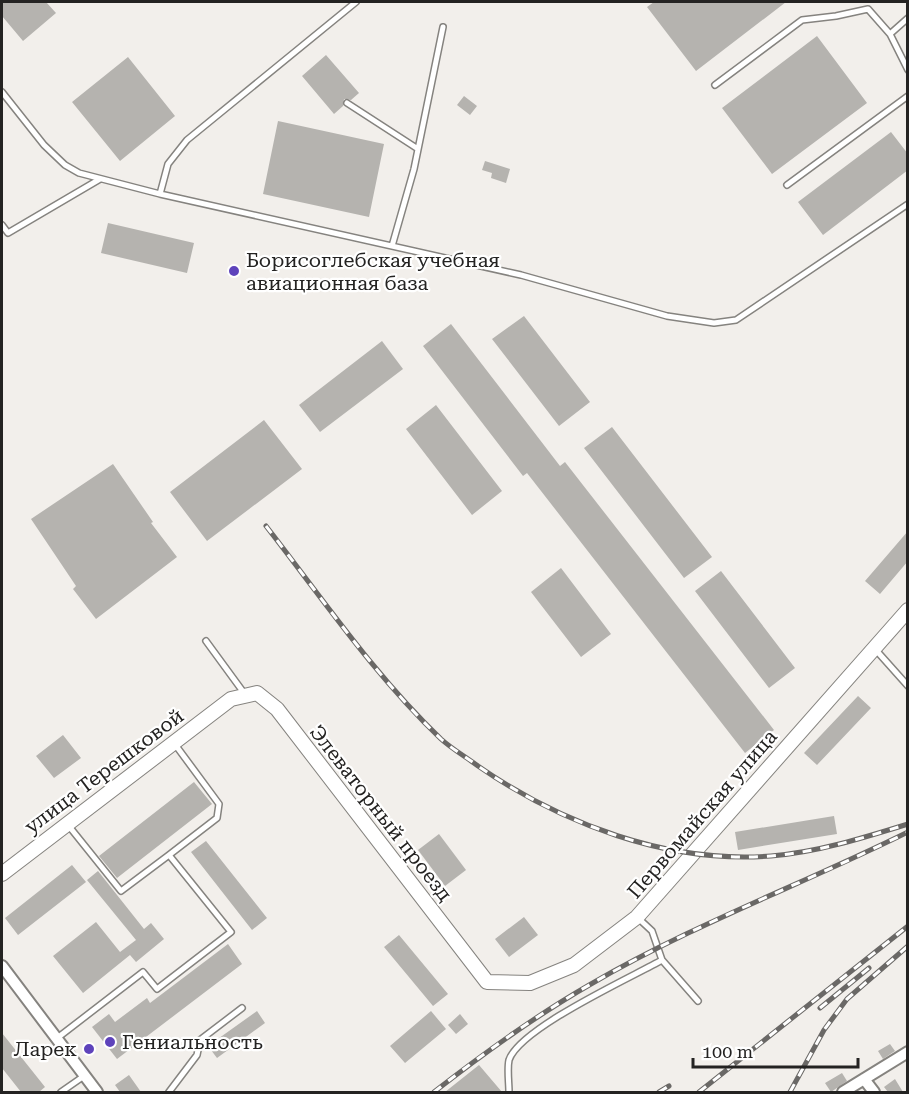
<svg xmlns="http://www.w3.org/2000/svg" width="909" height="1094" viewBox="0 0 909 1094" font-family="'Roboto Serif',serif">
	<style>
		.building { fill: #b5b3af }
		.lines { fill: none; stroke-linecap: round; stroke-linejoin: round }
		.service-casing { stroke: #85837f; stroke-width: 8 }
		.minor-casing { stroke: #85837f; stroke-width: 14 }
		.tertiary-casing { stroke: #85837f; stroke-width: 16 }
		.service { stroke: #fff; stroke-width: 5 }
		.minor { stroke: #fff; stroke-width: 10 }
		.tertiary { stroke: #fff; stroke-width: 14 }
		.rail-casing { stroke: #6a6866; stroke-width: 5 }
		.rail { stroke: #fff; stroke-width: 3; stroke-dasharray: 9; stroke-linecap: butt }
		.poi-dot { fill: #5e43bb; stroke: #fff; stroke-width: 2 }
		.labels { text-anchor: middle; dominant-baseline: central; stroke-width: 4.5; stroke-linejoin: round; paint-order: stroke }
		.poi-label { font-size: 20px; fill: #242322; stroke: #fff; text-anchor: start }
		.street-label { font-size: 20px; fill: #242322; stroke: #fff }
	</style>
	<rect width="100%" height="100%" fill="#f2efeb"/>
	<path class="building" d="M2,2H46L56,13L23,41L2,16Z
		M654,2H786L696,71L647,7Z
		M817,36L867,103L772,174L722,108Z
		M326,55L359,93L351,100L344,99L343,106L334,114L302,76Z
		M128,57L175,116L120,161L72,102Z
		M464,96L477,106L470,115L457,105Z
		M278,121L384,144L369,217L263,194Z
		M891,132L908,154V170L823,235L798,202Z
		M485,161L510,169L506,183L491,178L492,173L482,170Z
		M108,223L194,243L187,273L101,253Z
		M524,316L590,402L559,426L492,339Z
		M451,324L560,466L565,462L774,730L745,753L527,473L523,476L423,346Z
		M382,341L403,369L320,432L299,405Z
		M436,405L502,491L472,515L406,429Z
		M264,420L302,469L207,541L170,492Z
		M612,427L712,557L684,578L584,448Z
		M113,464L153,522L151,523L177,557L96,619L73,589L76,586L31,519Z
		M908,531V561L880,594L865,581Z
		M561,568L611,634L581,657L531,592Z
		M721,571L795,668L769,688L695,591Z
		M858,696L871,708L817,765L804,753Z
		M63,735L81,758L54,778L36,756Z
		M194,782L212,804L117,878L99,856Z
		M834,816L837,834L738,850L735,832Z
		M439,834L466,870L445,886L418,850Z
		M206,841L267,918L252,930L191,852Z
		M72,865L86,882L18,935L5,918Z
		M98,871L144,929L151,923L164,939L136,962L130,955L83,993L53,956L96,922L120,952L136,940L87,880Z
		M524,917L538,935L509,957L495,939Z
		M399,935L448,994L433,1006L384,947Z
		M228,944L242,964L117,1059L92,1027L109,1014L115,1022L147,998L150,1003Z
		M257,1011L265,1023L217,1058L208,1046Z
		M431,1011L446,1029L405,1063L390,1046Z
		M460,1014L468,1024L456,1034L448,1025Z
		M2,1033L45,1087L39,1092H21L2,1068Z
		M890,1044L895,1051L883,1059L878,1051Z
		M479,1065L502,1092H445Z
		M842,1073L847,1081L831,1092L825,1083Z
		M129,1075L141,1092H120L115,1085Z
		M895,1079L903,1092H888L884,1087Z"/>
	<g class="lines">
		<defs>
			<path id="service" d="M908,18L890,34L908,70
				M715,85L802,20L836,16L868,9L890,34
				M2,92L44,145L65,165L79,173L160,194L521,275L667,316L714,323L736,320L908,204
				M347,103L418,149
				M787,185L908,96
				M160,194L168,164L187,140L356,2
				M2,225L8,233L100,179
				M392,246L414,169L443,27
				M206,641L244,693
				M875,649L908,686
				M169,855L217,818L219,804L174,743
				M662,960L698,1001
				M56,1039L143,972L157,989L231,932L169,855L121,891L68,825
				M61,1092L84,1076
				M169,1092L197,1055L200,1040L242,1008
				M509,1092C509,1083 507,1069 509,1060C520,1028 630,978 662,960L652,931L637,917"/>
			<path id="minor" d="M2,966L97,1092
				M864,1079L874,1092
				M843,1092L908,1052"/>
			<path id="tertiary" d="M2,874L231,699L257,693L277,709L487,982L530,983L574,965L637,917L908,610"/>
		</defs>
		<use href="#service" class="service-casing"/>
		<use href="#minor" class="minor-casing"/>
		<use href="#tertiary" class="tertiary-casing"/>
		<use href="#service" class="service"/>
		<use href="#minor" class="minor"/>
		<use href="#tertiary" class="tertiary"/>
		<defs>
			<path id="rail" d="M266,526C322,598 375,676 441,739C452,749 466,757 478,766C562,824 668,864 771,856C818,852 863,838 908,824
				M820,1008L869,968
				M434,1092C484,1053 535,1016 591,984C692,925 803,884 908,832
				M659,1092L669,1086
				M699,1092L908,926
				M790,1092L824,1030L847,999L908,946"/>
		</defs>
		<use href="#rail" class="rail-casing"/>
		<use href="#rail" class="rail"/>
	</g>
	<g class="poi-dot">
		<circle cx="234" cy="271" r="6"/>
		<circle cx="110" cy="1042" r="6"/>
		<circle cx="89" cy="1049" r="6"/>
	</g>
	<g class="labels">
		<g class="poi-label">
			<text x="246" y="260">Борисоглебская учебная<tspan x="246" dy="23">авиационная база</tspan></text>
			<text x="122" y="1042">Гениальность</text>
			<text x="77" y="1049" text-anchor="end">Ларек</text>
		</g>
		<g class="street-label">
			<text transform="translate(104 771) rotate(-37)">улица Терешковой</text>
			<text transform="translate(381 813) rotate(52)">Элеваторный проезд</text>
			<text transform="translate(702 814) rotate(-49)">Первомайская улица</text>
		</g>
	</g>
	<rect width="909" height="1094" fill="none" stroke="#242322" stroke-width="6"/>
	<path d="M693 1058v9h165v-9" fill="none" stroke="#242322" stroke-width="3"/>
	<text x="702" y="1058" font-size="18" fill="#242322" stroke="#ffffff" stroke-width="4.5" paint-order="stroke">100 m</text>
</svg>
